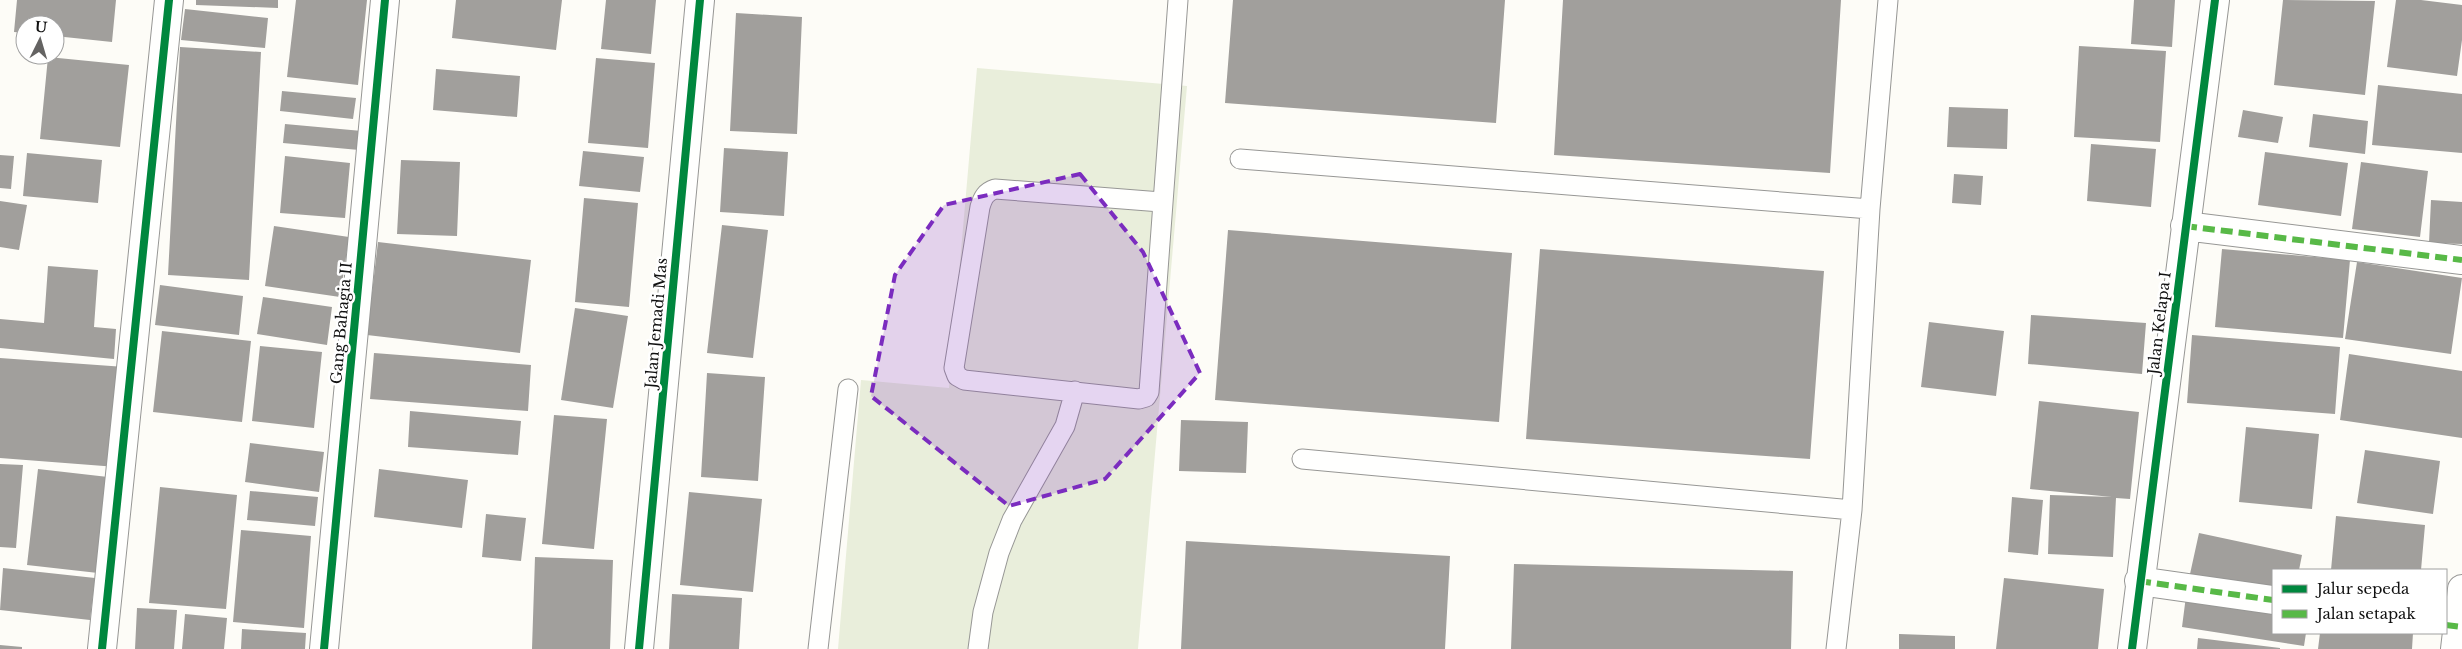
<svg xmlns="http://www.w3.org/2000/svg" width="2462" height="649" viewBox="0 0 2462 649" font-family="'Libre Baskerville',serif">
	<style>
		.cemetery { fill: #e9eedb }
		.building { fill: #a19f9c }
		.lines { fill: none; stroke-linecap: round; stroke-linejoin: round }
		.service-casing { stroke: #979795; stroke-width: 21 }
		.minor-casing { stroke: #979795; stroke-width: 30 }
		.service { stroke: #fffffe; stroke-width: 19 }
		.minor { stroke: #fffffe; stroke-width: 28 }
		.quiet { stroke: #58b947; stroke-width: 6; stroke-dasharray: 12 6; stroke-linecap: butt }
		.cycleway-casing { stroke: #fff; stroke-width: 11 }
		.cycleway { stroke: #00873e; stroke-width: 8 }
		.marked { fill: #7b2cbf; fill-opacity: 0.2; stroke: #7b2cbf; stroke-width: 4; stroke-dasharray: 10 6; stroke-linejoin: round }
		.labels { text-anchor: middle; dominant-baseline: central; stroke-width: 5; stroke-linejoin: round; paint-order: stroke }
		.street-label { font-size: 15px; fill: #111; stroke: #fff }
	</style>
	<rect width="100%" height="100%" fill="#fdfcf7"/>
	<path class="cemetery" d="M977,68L1187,86L1138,649H838L861,380L949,388Z"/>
	<path class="building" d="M17,0H116L112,42L55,36V25H25V33L14,32Z
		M196,0H278V8L196,5Z
		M296,0H367L358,85L287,77Z
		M456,0H562L556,50L452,38Z
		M606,0H656L651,54L601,49Z
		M1233,0H1505L1496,123L1225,103Z
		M1563,0H1841L1830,173L1554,155Z
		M2134,0H2175L2172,47L2131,44Z
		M2283,0L2375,1L2365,95L2274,85Z
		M2396,0H2421L2462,5V40L2457,76L2387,67Z
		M185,9L268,18L265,48L181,40Z
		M736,13L802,17L797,134L730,131Z
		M2079,46L2166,51L2160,142L2074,137Z
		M180,47L261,52L249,280L168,275Z
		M48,57L129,65L120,147L40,139Z
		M596,58L655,63L648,148L588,143Z
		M436,69L520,76L517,117L433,110Z
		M2378,85L2462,94V153L2372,145Z
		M282,91L356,98L353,119L280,111Z
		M1949,107L2008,109L2007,149L1947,147Z
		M2243,110L2283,117L2278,143L2238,137Z
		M2313,114L2368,121L2365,154L2309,147Z
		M285,124L362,131L359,150L283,143Z
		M2091,144L2156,149L2151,207L2087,201Z
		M724,148L788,152L784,216L720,212Z
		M583,151L644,157L640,192L579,186Z
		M2265,152L2348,163L2341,216L2258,205Z
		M27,153L102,160L98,203L23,196Z
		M0,155L14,156L11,189L0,188Z
		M285,156L350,163L345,218L280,213Z
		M401,160L460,162L457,236L397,234Z
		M2361,162L2428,171L2420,237L2352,229Z
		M1954,174L1983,176L1981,205L1952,203Z
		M584,198L638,203L629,307L575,302Z
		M2431,200L2462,202V244L2429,243Z
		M0,201L27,205L19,250L0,247Z
		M722,225L768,230L753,358L707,353Z
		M274,226L349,237L340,297L265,286Z
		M1228,230L1512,253L1499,422L1215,400Z
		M378,242L531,260L520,353L367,335Z
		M1540,249L1824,271L1810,459L1526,439Z
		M2222,249L2350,260L2343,338L2215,327Z
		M2357,262L2462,278L2451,354L2345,339Z
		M48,266L98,270L94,327L116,329L114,359L0,348V319L44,323Z
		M160,285L243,296L239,335L155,325Z
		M263,297L332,307L327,345L257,334Z
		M575,308L628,316L613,408L561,400Z
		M2031,315L2146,323L2142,374L2028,364Z
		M1929,322L2004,331L1996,396L1921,387Z
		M162,331L251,341L242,422L153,412Z
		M2192,335L2340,347L2335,414L2187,403Z
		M260,346L322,352L314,428L252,421Z
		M374,353L531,365L528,411L370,399Z
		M2349,354L2462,371V438L2340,420Z
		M0,358L125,367L117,467L0,458Z
		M707,373L765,377L758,481L701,477Z
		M2039,401L2139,412L2130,499L2116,498L2113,557L2048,554L2050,495L2112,497L2030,489Z
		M410,411L521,421L518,455L408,447Z
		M554,415L607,419L594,549L542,544Z
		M1181,420L1248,422L1246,473L1179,471Z
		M2246,427L2319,434L2312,509L2239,502Z
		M250,443L324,452L319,492L245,482Z
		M2365,450L2440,461L2433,514L2357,503Z
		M0,464L23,465L16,548L0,547Z
		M38,469L108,477L98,573L27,565Z
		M379,469L468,480L462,528L374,517Z
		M160,487L237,495L226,609L149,603Z
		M250,491L318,497L315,526L247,520Z
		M689,492L762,499L753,592L680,585Z
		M2012,497L2043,500L2038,555L2008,552Z
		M486,514L526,518L521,561L482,557Z
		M2336,516L2425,525L2421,570H2331Z
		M241,530L311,536L304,628L233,622Z
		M2199,533L2302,555L2299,570H2273V591L2190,574Z
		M1186,541L1450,556L1445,649H1181Z
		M535,557L613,560L610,649H532Z
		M1514,564L1793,571L1791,649H1511Z
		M3,568L95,578L90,620L0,610Z
		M2004,578L2104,589L2098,649H1996Z
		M672,594L742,598L739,649H669Z
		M2186,596L2273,610V633H2306L2304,646L2182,627Z
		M137,608L177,610L174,649H135Z
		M185,614L227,618L224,649H182Z
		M242,629L306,633L305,649H241Z
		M2320,633H2413L2412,649H2318Z
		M1899,634L1955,636V649H1899Z
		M2198,638L2280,648V649H2197Z
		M0,645L22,647V649H0Z"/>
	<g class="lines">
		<defs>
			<path id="service" d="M1240,159L1870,209
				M1161,202L995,189C986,192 983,197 980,207L954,368L957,376L964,380L1139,399L1146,397L1149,392L1178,0
				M1302,459L1852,510
				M818,649L848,389
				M978,649L983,612L999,553L1012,520L1065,426L1075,391
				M1836,649L1852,510L1870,209L1888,0"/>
			<path id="minor" d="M2185,226L2462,260
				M2139,581L2273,600
				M102,649L169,0
				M324,649L385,0
				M639,649L700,0
				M2132,649L2215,0
				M2455,649L2462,589"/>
		</defs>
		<use href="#service" class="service-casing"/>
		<use href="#minor" class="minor-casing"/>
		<use href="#service" class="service"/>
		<use href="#minor" class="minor"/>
		<path class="quiet" d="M2185,226L2462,260
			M2139,581L2273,600
			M2446,625L2462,627"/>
		<defs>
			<path id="cycleway" d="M102,649L169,0
				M324,649L385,0
				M639,649L700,0
				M2132,649L2215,0"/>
		</defs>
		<use href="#cycleway" class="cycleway-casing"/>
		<use href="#cycleway" class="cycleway"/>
	</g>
	<path class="marked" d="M1080,174L1143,252L1200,373L1105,479L1009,506L871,396L895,275L944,205Z"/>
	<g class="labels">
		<g class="street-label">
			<text transform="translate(341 323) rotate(-85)">Gang Bahagia II</text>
			<text transform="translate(656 323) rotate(-85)">Jalan Jemadi Mas</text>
			<text transform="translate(2159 323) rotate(-83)">Jalan Kelapa I</text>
		</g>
	</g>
	<rect x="2272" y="569" width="175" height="65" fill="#ffffff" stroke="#a0a0a0"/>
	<rect x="2282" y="585" width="25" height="8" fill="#00873e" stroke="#a0a0a0"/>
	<text x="2317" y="594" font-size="15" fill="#111111">Jalur sepeda</text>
	<rect x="2282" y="610" width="25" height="8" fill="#58b947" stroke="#a0a0a0"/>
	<text x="2317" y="619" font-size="15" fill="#111111">Jalan setapak</text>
	<g transform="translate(40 40) rotate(5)"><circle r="24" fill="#ffffff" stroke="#a0a0a0"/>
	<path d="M0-4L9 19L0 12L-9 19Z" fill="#646362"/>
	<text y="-8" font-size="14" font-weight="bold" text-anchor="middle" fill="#111111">U</text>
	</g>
</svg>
